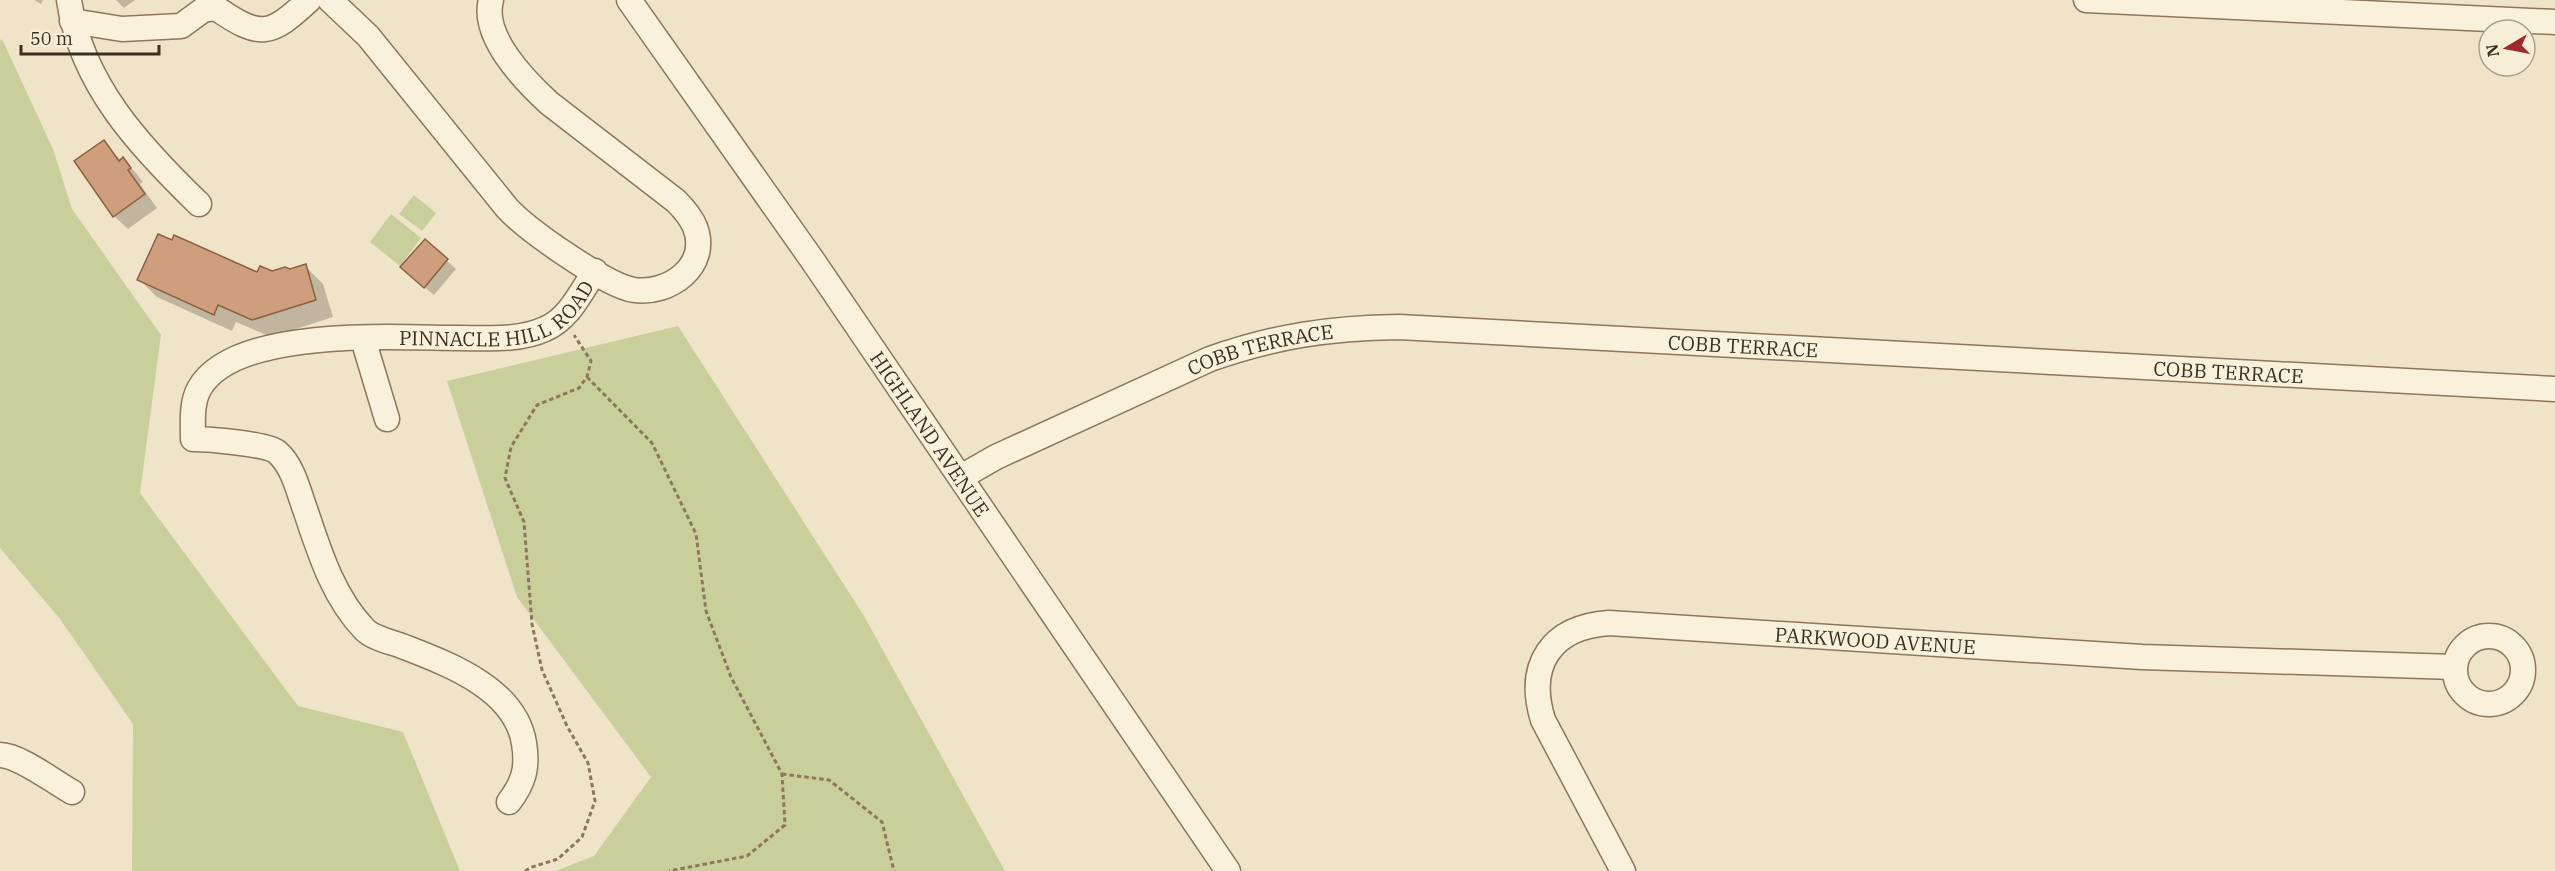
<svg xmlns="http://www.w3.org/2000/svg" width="2555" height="871" viewBox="0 0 2555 871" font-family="'IBM Plex Serif',serif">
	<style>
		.green { fill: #c9cf9b }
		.shadow { fill: #0003 }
		.building { fill: #cf9f7d; stroke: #8d5f41; stroke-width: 1.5 }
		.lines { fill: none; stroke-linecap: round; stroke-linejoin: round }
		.minor-casing { stroke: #8d765c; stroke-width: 27 }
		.path { stroke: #8d765c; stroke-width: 3; stroke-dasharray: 4.5 3; stroke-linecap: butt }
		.minor { stroke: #faf1dc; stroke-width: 24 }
		.labels { text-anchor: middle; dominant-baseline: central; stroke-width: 6; stroke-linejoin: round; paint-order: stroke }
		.street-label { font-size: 20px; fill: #3d2e20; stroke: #f7eed8 }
	</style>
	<rect width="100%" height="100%" fill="#f0e4c8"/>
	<path class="green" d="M2,39L53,149L72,209L161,335L140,493L298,706L403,732L460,871H132L133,724L60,619L0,548V41Z
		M414,195L436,213L422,231L399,214Z
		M391,214L421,238L400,266L370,242Z
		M678,326L864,616L1005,871H555L594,856L651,777L517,597L447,381Z"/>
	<path class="shadow" d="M34,0H43L41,4Z
		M116,0H135L124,8Z
		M104,142L121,161L123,159L136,173L143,182L140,184L157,208L128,229L114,216Z
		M425,241L456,269L434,295L411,276Z
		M305,266L323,284L333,317L271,337L236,322L232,331L157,297L139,279L258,274L290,271Z"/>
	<path class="building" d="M104,140L119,161L123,157L131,168L128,170L145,194L113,217L74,161Z
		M158,234L172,240L174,235L257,272L260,266L272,271L285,267L290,269L306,264L316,300L252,320L218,305L214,315L137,280Z
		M425,239L448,259L424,288L400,267Z"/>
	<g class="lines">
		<defs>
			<g id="minor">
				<path d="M69,0C81,84 140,147 199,204"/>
				<path d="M330,0L368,36L507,208C527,230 607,286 634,290C669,295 710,266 695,227C691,217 684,209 676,201L549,103C524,80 481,36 491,0"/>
				<path id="s1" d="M629,0L813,261L1228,871"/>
				<path d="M2086,0L2555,22"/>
				<path d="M72,21L122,29L181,26L203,10L216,8C261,39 270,36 309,0"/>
				<path d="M363,339L387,419"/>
				<path id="s2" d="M961,477L996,457L1210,359C1275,336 1330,328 1399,327L2555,389"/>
				<circle cx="2489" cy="670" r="34"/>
				<path d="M0,755C19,755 54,782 72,792"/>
				<path id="s3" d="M509,802C524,782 528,768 524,743C515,688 448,664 402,646C391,642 373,638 365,630C333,597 319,551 305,509C298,490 293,466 277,452C269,444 207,439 193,439C193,423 191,404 199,389C234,326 397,338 459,338C487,338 519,341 545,329C569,319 581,292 595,271"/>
				<path id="s4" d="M1623,871L1543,720C1526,665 1551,627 1609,623L2142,657L2454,667"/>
			</g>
		</defs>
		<use href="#minor" class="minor-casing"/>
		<path class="path" d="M587,377L652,443L696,534L706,611L731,677L782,774L785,825L747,856L669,871
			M782,774L829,780L882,822L894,871
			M525,871L532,867L558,859L582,837L595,801L588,763L567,726L542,670L532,624L524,522L505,478L511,447L537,405L579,388L587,377L591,361L574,335"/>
		<use href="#minor" class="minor"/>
	</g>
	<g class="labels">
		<g class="street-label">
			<text stroke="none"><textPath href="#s3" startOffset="924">PINNACLE HILL ROAD</textPath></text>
			<text stroke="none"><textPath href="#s2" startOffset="813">COBB TERRACE</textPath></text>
			<text stroke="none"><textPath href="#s2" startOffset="327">COBB TERRACE</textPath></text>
			<text stroke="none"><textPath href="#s2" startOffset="1299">COBB TERRACE</textPath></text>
			<text stroke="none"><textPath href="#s1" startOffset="528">HIGHLAND AVENUE</textPath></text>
			<text stroke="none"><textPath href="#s4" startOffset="578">PARKWOOD AVENUE</textPath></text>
		</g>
	</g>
	<g transform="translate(2507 48) rotate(260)"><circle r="28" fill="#f7eed8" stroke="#ada18e" stroke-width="1.5"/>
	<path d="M0-4.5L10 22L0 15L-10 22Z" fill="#9e2a2b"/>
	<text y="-9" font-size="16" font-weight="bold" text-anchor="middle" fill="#3d2e20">N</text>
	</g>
	<path d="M21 45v9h138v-9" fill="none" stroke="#3d2e20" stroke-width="3"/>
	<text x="30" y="45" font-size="18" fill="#3d2e20" stroke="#f7eed8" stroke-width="4.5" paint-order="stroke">50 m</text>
</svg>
